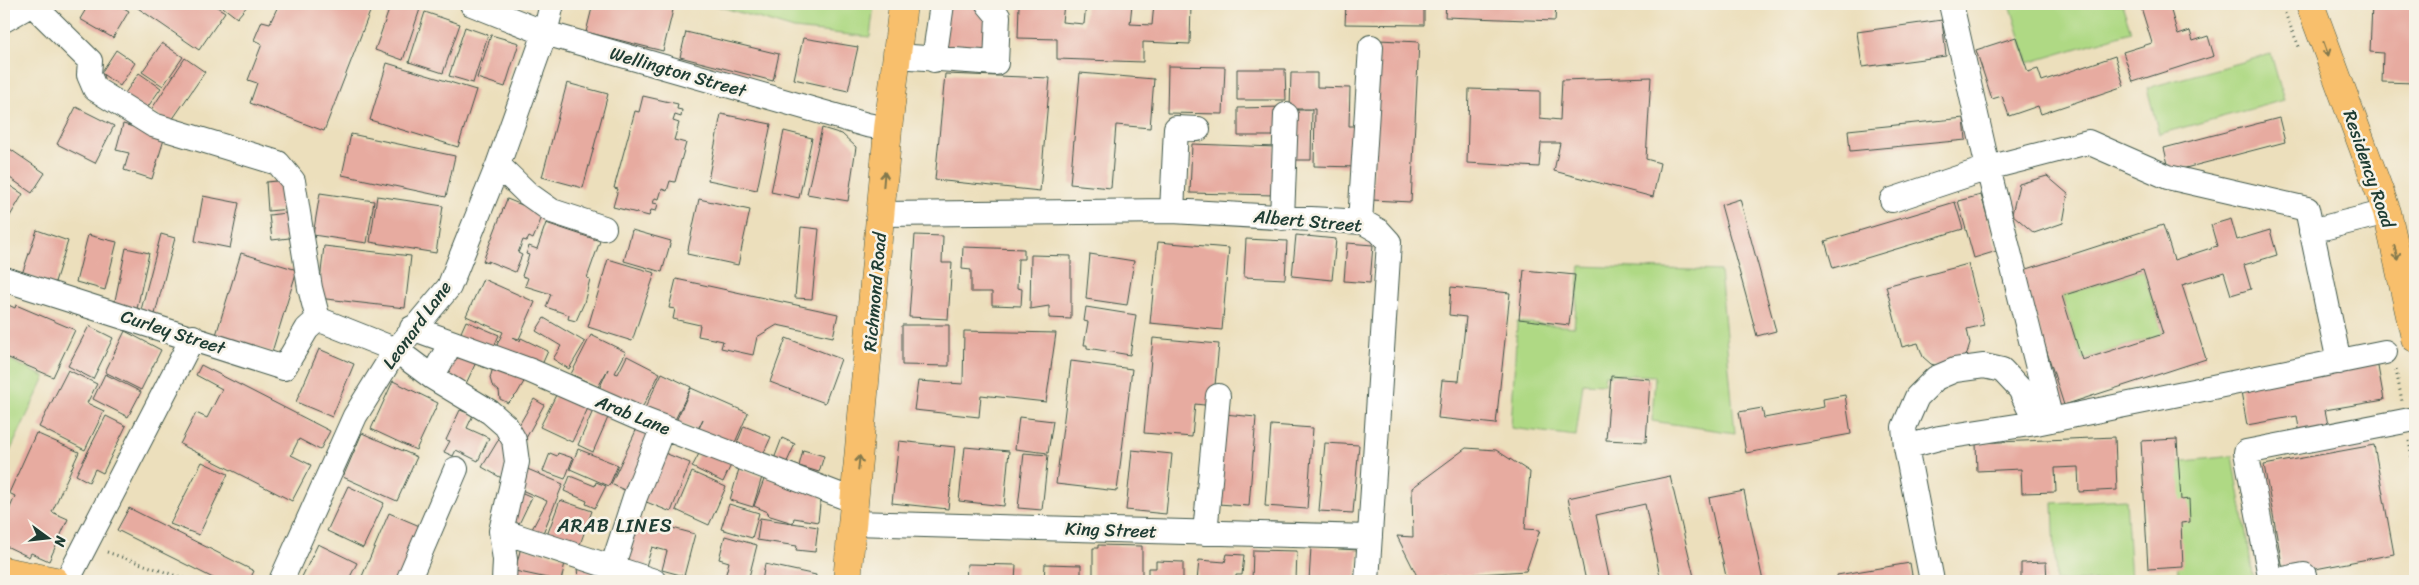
<svg xmlns="http://www.w3.org/2000/svg" width="2419" height="585" viewBox="0 0 2419 585" font-family="Sriracha,sans-serif">
	<style>
		.green { fill: #afd984; stroke: #678b5c }
		.building { fill: #e7aba0; fill-rule: evenodd }
		.lines { fill: none; stroke-linecap: round; stroke-linejoin: round }
		.minor-casing { stroke: #3e5548; stroke-width: 26 }
		.major-casing { stroke: #3e5548; stroke-width: 29 }
		.path { stroke: #3e5548; stroke-width: 3; stroke-dasharray: 1 4; stroke-linecap: butt }
		.minor { stroke: #fff; stroke-width: 24 }
		.major { stroke: #f8bf6c; stroke-width: 28 }
		.oneway { stroke: #81784d }
		.labels { text-anchor: middle; dominant-baseline: central; stroke-width: 5; stroke-linejoin: round; paint-order: stroke }
		.street-label { font-size: 18px; fill: #1f3d34; stroke: #f7f3e8 }
		.neighbourhood-label { font-size: 19px; letter-spacing: 1px; fill: #1f3d34; stroke: #f7f3e8 }
	</style>
	<rect width="100%" height="100%" fill="#f7f3e8"/>
	<filter id="ink" filterUnits="userSpaceOnUse"><feTurbulence type="fractalNoise" baseFrequency=".02" numOctaves="2"/><feDisplacementMap in="SourceGraphic" scale="10" xChannelSelector="R" yChannelSelector="G"/><feConvolveMatrix kernelMatrix="1 2 1 2 8 2 1 2 1" color-interpolation-filters="sRGB"/></filter>
	<filter id="wash" filterUnits="userSpaceOnUse"><feTurbulence type="fractalNoise" baseFrequency=".0096" numOctaves="4" result="noise"/><feDisplacementMap in="SourceGraphic" scale="20" xChannelSelector="R" yChannelSelector="G"/><feGaussianBlur stdDeviation="1.12" result="paint"/><feColorMatrix in="noise" values="0 0 0 0 0 0 0 0 0 0 0 0 0 0 0 0 0 1.4 0 .05"/><feComposite in="paint" operator="in"/></filter>
	<g filter="url(#wash)">
		<rect width="100%" height="100%" fill="#ecdfbc"/>
		<path class="green" d="M711,4H874L870,37L794,29Z
			M2010,4H2122L2131,32L2028,63Z
			M2271,54L2284,100L2159,134L2147,88Z
			M1580,266L1720,271L1735,433L1652,421L1655,376L1605,374L1604,384L1583,383L1576,436L1511,428L1517,322L1574,327Z
			M2143,270L2163,334L2082,360L2062,296Z
			M4,357L45,377L4,464Z
			M2233,456L2254,581H2178L2176,462Z
			M2126,499L2131,581H2056L2053,503Z"/>
		<g id="blocks">
			<path class="building" d="M89,4H117L129,11L113,38L80,19Z
				M132,4H212L225,12L199,50Z
				M219,4H249L237,18Z
				M279,4H373L324,131L250,103L257,83L248,80L262,44L254,40L262,21L270,23Z
				M391,4H405L420,9L403,60L375,50Z
				M593,4H650L673,10L663,51L586,32Z
				M948,4H977L993,25L994,53L938,54Z
				M1019,4H1064L1062,22L1084,24L1086,4H1132L1130,24L1152,25L1154,4H1191L1190,44L1143,42V62L1057,59V39L1018,38Z
				M1346,4H1424V25L1345,24Z
				M1446,4H1556L1555,21L1445,17Z
				M2140,4H2169L2178,35L2190,31L2193,41L2208,36L2214,56L2133,82L2123,52L2152,43Z
				M2372,4H2415V83L2382,82L2383,53L2370,52Z
				M425,12L460,24L443,73L409,62Z
				M1942,20L1946,56L1862,67L1857,32Z
				M465,27L488,35L473,83L449,76Z
				M686,32L779,54L773,81L680,57Z
				M491,35L519,43L505,87L477,78Z
				M2016,37L2028,72L2038,69L2042,81L2115,56L2124,86L2041,114L2038,106L2009,116L2002,96L1992,99L1976,50Z
				M803,38L858,47L848,91L794,79Z
				M1379,40L1419,42L1411,202L1372,200Z
				M162,43L183,57L163,86L142,72Z
				M116,50L135,63L120,86L101,73Z
				M185,58L205,72L170,123L151,110Z
				M387,63L476,90L458,147L370,120Z
				M1168,66L1225,67L1223,114L1167,113Z
				M1237,69H1285L1286,100H1237Z
				M139,73L161,88L145,111L123,96Z
				M1080,73L1154,79L1150,128L1116,125L1111,188L1070,184Z
				M1291,73H1317V87L1350,88L1349,126H1359L1358,167L1314,166L1315,109H1290Z
				M945,74L1050,78L1040,191L935,180Z
				M1651,77L1646,159L1660,163L1653,197L1554,171L1560,143H1541L1539,167L1467,163L1469,89L1540,91V118L1560,120L1562,80Z
				M567,83L608,94L583,188L542,177Z
				M643,96L678,104L677,109L682,110L681,117L675,115L673,121L679,123L674,140L686,143L675,182L670,181L667,191L662,189L659,199L655,198L653,203L658,204L656,211L651,210L649,216L613,207L618,189L614,188L635,111L639,112Z
				M76,107L114,126L95,163L57,144Z
				M1284,107V136H1238V108Z
				M1289,110H1312L1311,160H1288Z
				M721,114L771,124L757,190L708,180Z
				M1964,118L1966,140L1850,151L1848,130Z
				M2279,118L2285,142L2170,172L2164,148Z
				M123,124L165,136L152,179L124,170L129,153L116,150Z
				M822,128L842,134L856,147L848,201L807,194Z
				M784,131L812,138L799,198L771,192Z
				M351,134L455,156L446,197L342,175Z
				M1192,144L1276,147L1274,195L1190,193Z
				M4,145L45,173L32,193L4,174Z
				M2047,176L2068,194L2063,223L2034,233L2012,214L2019,184Z
				M287,180L290,209L268,211L266,182Z
				M4,182L23,194L4,226Z
				M320,193L374,201L367,243L313,235Z
				M1981,195L1997,251L1974,258L1958,201Z
				M203,196L239,203L230,248L195,241Z
				M377,196L443,206L436,253L370,242Z
				M507,199L522,205L523,203L536,211L535,214L542,217L533,239L529,237L527,241L523,240L518,253L522,255L515,272L488,261V263L483,261Z
				M699,199L750,210L738,265L687,254Z
				M1740,199L1776,331L1757,336L1721,205Z
				M1955,202L1963,229L1833,268L1825,241Z
				M295,212L298,237L272,240L269,215Z
				M2231,219L2237,240L2270,230L2277,255L2244,265L2251,289L2231,295L2224,272L2182,285L2206,359L2064,405L2021,271L2163,225L2174,260L2217,246L2211,225ZM2143,270L2163,334L2082,360L2062,296Z
				M546,223L600,241L587,278L590,279L584,303L576,321L568,319L569,315L546,307L551,294L525,286L528,278L522,276L529,255L526,254L529,246L537,249Z
				M801,227L819,229L812,299L795,298Z
				M37,230L68,241L54,285L22,274Z
				M632,230L671,241L662,272L624,261Z
				M161,234L175,238L155,314L141,310Z
				M88,235L117,242L105,290L76,282Z
				M915,235L943,236L942,263H952L948,319L909,317Z
				M1296,235L1336,239L1332,280L1292,276Z
				M1246,239L1287,241L1285,279L1244,277Z
				M1158,242L1229,248L1222,330L1150,323Z
				M1347,243L1373,245L1370,283L1344,281Z
				M324,246L411,256L405,308L318,298Z
				M963,247L1024,249V259H1018L1017,288L1022,289L1021,306L992,305V292H971V270L962,269Z
				M126,248L149,253L137,309L114,305Z
				M241,253L297,270L272,352L216,335Z
				M1090,254L1134,261L1127,305L1086,299Z
				M1031,255L1071,256V319L1049,318V306L1030,309Z
				M608,259L655,273L632,341L588,327Z
				M1968,264L1984,325L1967,329L1970,344L1967,354L1960,362L1941,367L1931,364L1923,357L1918,343L1902,347L1886,286Z
				M1524,270L1575,275L1569,325L1519,319Z
				M483,279L535,302L519,339L512,337L520,341L521,338L548,351L540,369L495,349L503,332L466,316Z
				M676,279L838,314L833,337L777,325L757,337L753,355L721,348L723,341L698,336L700,325L673,319L675,309L669,308Z
				M1451,287L1510,293L1496,424L1438,418L1442,380L1459,381L1466,317L1449,315Z
				M4,303L15,308L16,305L75,330L53,377L4,356Z
				M1086,307L1136,315L1130,355L1087,348V345H1084L1088,322L1084,321Z
				M544,318L585,342L569,369L553,359L561,346L536,331Z
				M466,321L499,335L491,354L458,339Z
				M902,325H949V366L902,365Z
				M89,326L113,338L93,379L68,366Z
				M125,331L161,350L141,390L105,372Z
				M964,331L1056,333L1046,402L981,395L979,417L914,410L918,381L963,384Z
				M591,335L626,352L615,373L618,374L627,356L660,373L641,410L599,389L608,369L598,387L571,374Z
				M786,338L841,359L825,403L770,382Z
				M1153,338L1219,344L1213,406L1195,404L1192,437L1144,433Z
				M319,349L354,364L332,417L296,402Z
				M453,350L478,358L464,388L441,372Z
				M1071,361L1132,369L1117,491L1056,484Z
				M2377,361L2384,400L2325,410L2330,435L2301,441L2297,416L2247,425L2240,386Z
				M494,364L526,378L517,394L508,403L500,399L499,391L492,385L490,378Z
				M201,365L330,431L320,450L299,439L291,455L311,465L292,501L180,444L196,413L207,418L222,389L196,375Z
				M68,370L97,384L87,403L104,411L85,450L39,427Z
				M662,373L691,387L674,422L645,408Z
				M105,374L141,392L128,417L93,399Z
				M1611,376L1650,379L1646,442L1606,440Z
				M393,381L438,403L416,450L371,429Z
				M691,388L748,413L733,447L698,431L703,419L697,431L676,421Z
				M559,389L590,404L572,442L540,427Z
				M1845,395L1851,434L1746,453L1739,412L1762,408L1764,418L1824,407L1823,399Z
				M534,399L544,405L525,440L514,434Z
				M595,406L610,413L593,452L578,445Z
				M460,410L473,415L467,428L489,438L478,461L456,450L453,456L444,452L450,441L446,440Z
				M1224,414L1256,417L1249,506L1217,504Z
				M106,416L126,426L103,473L95,469L89,482L76,475Z
				M1019,417L1053,421L1048,453L1015,449Z
				M640,422L657,430L631,493L611,484Z
				M1271,425L1313,428L1307,509L1265,506Z
				M744,426L771,437L761,459L735,448Z
				M36,433L79,452L52,512L68,519L49,561L31,553L29,557L4,545V522L15,496L9,493Z
				M362,433L417,457L397,501L343,477Z
				M502,434L506,437L505,480L482,467Z
				M2115,437L2117,490L2079,492L2078,467L2055,468L2056,492L2022,493L2021,469L1977,471L1976,443Z
				M782,438L795,444L786,464L774,459Z
				M2177,439L2181,500L2189,499L2190,522L2181,523L2183,567L2148,569L2141,441Z
				M899,441L955,447L948,509L892,503Z
				M1325,443L1359,445L1353,513L1319,511Z
				M2374,445L2394,554L2284,575L2264,465Z
				M965,447L1009,451L1004,506L959,501Z
				M702,448L732,463L723,482L692,467Z
				M1466,448L1496,450L1530,472L1525,529L1540,530L1526,571L1418,578L1397,536L1413,537L1412,488Z
				M578,449L618,465L609,486L570,469Z
				M657,450L690,463L671,512L639,499Z
				M803,450L824,456L819,472L799,466Z
				M1132,450L1172,454L1166,514L1126,510Z
				M550,453L557,456L558,453L573,458L565,479L543,471Z
				M1024,453L1048,455L1042,510L1018,508Z
				M202,462L228,474L199,535L170,524Z
				M525,468L563,484L543,533L532,529L547,501L517,488Z
				M739,469L762,477L753,507L730,500Z
				M692,472L726,487L709,525L676,510Z
				M570,476L595,486L596,482L606,486L595,508L586,504L587,501L564,491Z
				M1670,476L1695,581H1661L1645,504L1596,515L1610,581H1586L1568,498Z
				M765,477L821,495L818,522L794,518L793,523L767,515L768,512L754,506Z
				M348,486L384,503L363,548L327,531Z
				M516,490L532,497L519,524L512,519Z
				M1744,491L1763,581H1727L1709,498Z
				M560,500L592,511L578,550L546,538Z
				M729,504L759,513L752,538L721,529Z
				M129,508L254,571L249,581H219L117,530Z
				M389,513L422,527L399,581H360Z
				M635,518L695,534L684,576L662,570L667,551L652,547L646,566L624,560Z
				M760,518L818,527L815,552L796,550L797,546L757,540Z
				M725,536L757,545L748,581H724L729,562L719,559Z
				M318,544L357,563L348,581H300Z
				M1098,545L1142,546V581H1044L1045,564L1081,565V578H1093V548H1098Z
				M521,547L566,558L561,581L515,571Z
				M1311,547L1358,550L1356,581H1309Z
				M1253,550L1297,551L1296,581H1252Z
				M1227,554L1244,555L1242,575H1236V581H1197L1199,560L1225,562Z
				M1156,561L1183,562V581H1148V568H1156Z
				M2046,562L2047,581H2021V563Z
				M1910,563L1913,581H1838L1837,575Z
				M765,564L816,575L815,581H762Z
				M967,564L1016,565L1015,581H966Z
				M577,566L603,572L601,581H578Z"/>
		</g>
	</g>
	<g filter="url(#ink)">
		<use href="#blocks" fill-opacity="0" stroke="#3e5548" stroke-width="1"/>
		<g class="lines">
			<defs>
				<path id="minor" d="M32,4L90,61L89,75L95,89L153,125L278,163L293,181L310,288L318,319
					M472,4L545,33L867,125L888,129
					M1951,4L1988,168L2051,420
					M4,20L32,4
					M897,56L996,63L998,16L988,4
					M934,60L942,4
					M498,165L528,194L552,211L604,228
					M1892,200L1988,168L2088,142L2168,177L2307,209L2339,362
					M1172,211L1176,128L1198,129
					M881,214L1172,211L1363,222L1379,231L1389,242L1367,581
					M1282,218L1286,115
					M1360,222L1371,47
					M2311,231L2387,212
					M4,279L284,368L307,329L318,319
					M318,319L396,350L432,377L490,412L506,426L514,440L517,462L501,531L505,560L504,581
					M412,328L531,371L636,417L855,501
					M432,377L451,343
					M1906,447L1904,427L1917,397L1936,378L1955,370L1984,366L2002,370L2020,389L2036,423
					M853,523L1370,537
					M501,531L654,581
					M1205,533L1218,396
					M612,568L635,497L663,427
					M67,581L193,337
					M281,581L355,416L396,350L449,287L498,165L545,33L552,4
					M408,581L456,469
					M1932,581L1906,447L1939,438L2036,423L2385,352
					M2271,581L2246,452L2415,419
					M2272,581L2304,575L2305,581"/>
				<path id="major" d="M2310,4L2387,212L2415,338
					M4,571L55,581
					M847,581L888,129L903,4"/>
			</defs>
			<use href="#minor" class="minor-casing"/>
			<use href="#major" class="major-casing"/>
			<path class="path" d="M2281,4L2300,49
				M2396,370L2402,401
				M2409,441L2415,476
				M107,552L191,581"/>
			<use href="#minor" class="minor"/>
			<use href="#major" class="major"/>
		</g>
		<defs><path id="oneway-shaft" d="M-6 0H5M1.5-3L5.5 0L1.5 3" fill="none" stroke-width="1.6" stroke-linecap="round" stroke-linejoin="round" transform="scale(1.25)"/></defs>
		<g class="oneway">
			<use href="#oneway-shaft" transform="translate(2326 49) rotate(70)"/>
			<use href="#oneway-shaft" transform="translate(884 179) rotate(-85)"/>
			<use href="#oneway-shaft" transform="translate(2396 253) rotate(77)"/>
			<use href="#oneway-shaft" transform="translate(859 463) rotate(-84)"/>
		</g>
	</g>
	<g class="labels">
		<g class="street-label">
			<text transform="translate(678 72) rotate(16)">Wellington Street</text>
			<text transform="translate(2369 169) rotate(71)">Residency Road</text>
			<text transform="translate(1308 221) rotate(5)">Albert Street</text>
			<text transform="translate(875 292) rotate(-85)">Richmond Road</text>
			<text transform="translate(417 325) rotate(-54)">Leonard Lane</text>
			<text transform="translate(173 332) rotate(18)">Curley Street</text>
			<text transform="translate(633 415) rotate(22)">Arab Lane</text>
			<text transform="translate(1111 530) rotate(2)">King Street</text>
		</g>
		<g class="neighbourhood-label">
			<text x="615" y="525">ARAB LINES</text>
		</g>
	</g>
	<rect width="2419" height="585" fill="none" stroke="#f7f3e8" stroke-width="20"/>
	<g transform="translate(48 538) rotate(105)" stroke="#f7f3e8" stroke-width="4" paint-order="stroke">
	<path d="M0-4L9 19L0 12L-9 19Z" fill="#1f3d34"/>
	<text y="-8" font-size="14" font-weight="bold" text-anchor="middle" fill="#1f3d34">N</text>
	</g>
</svg>
